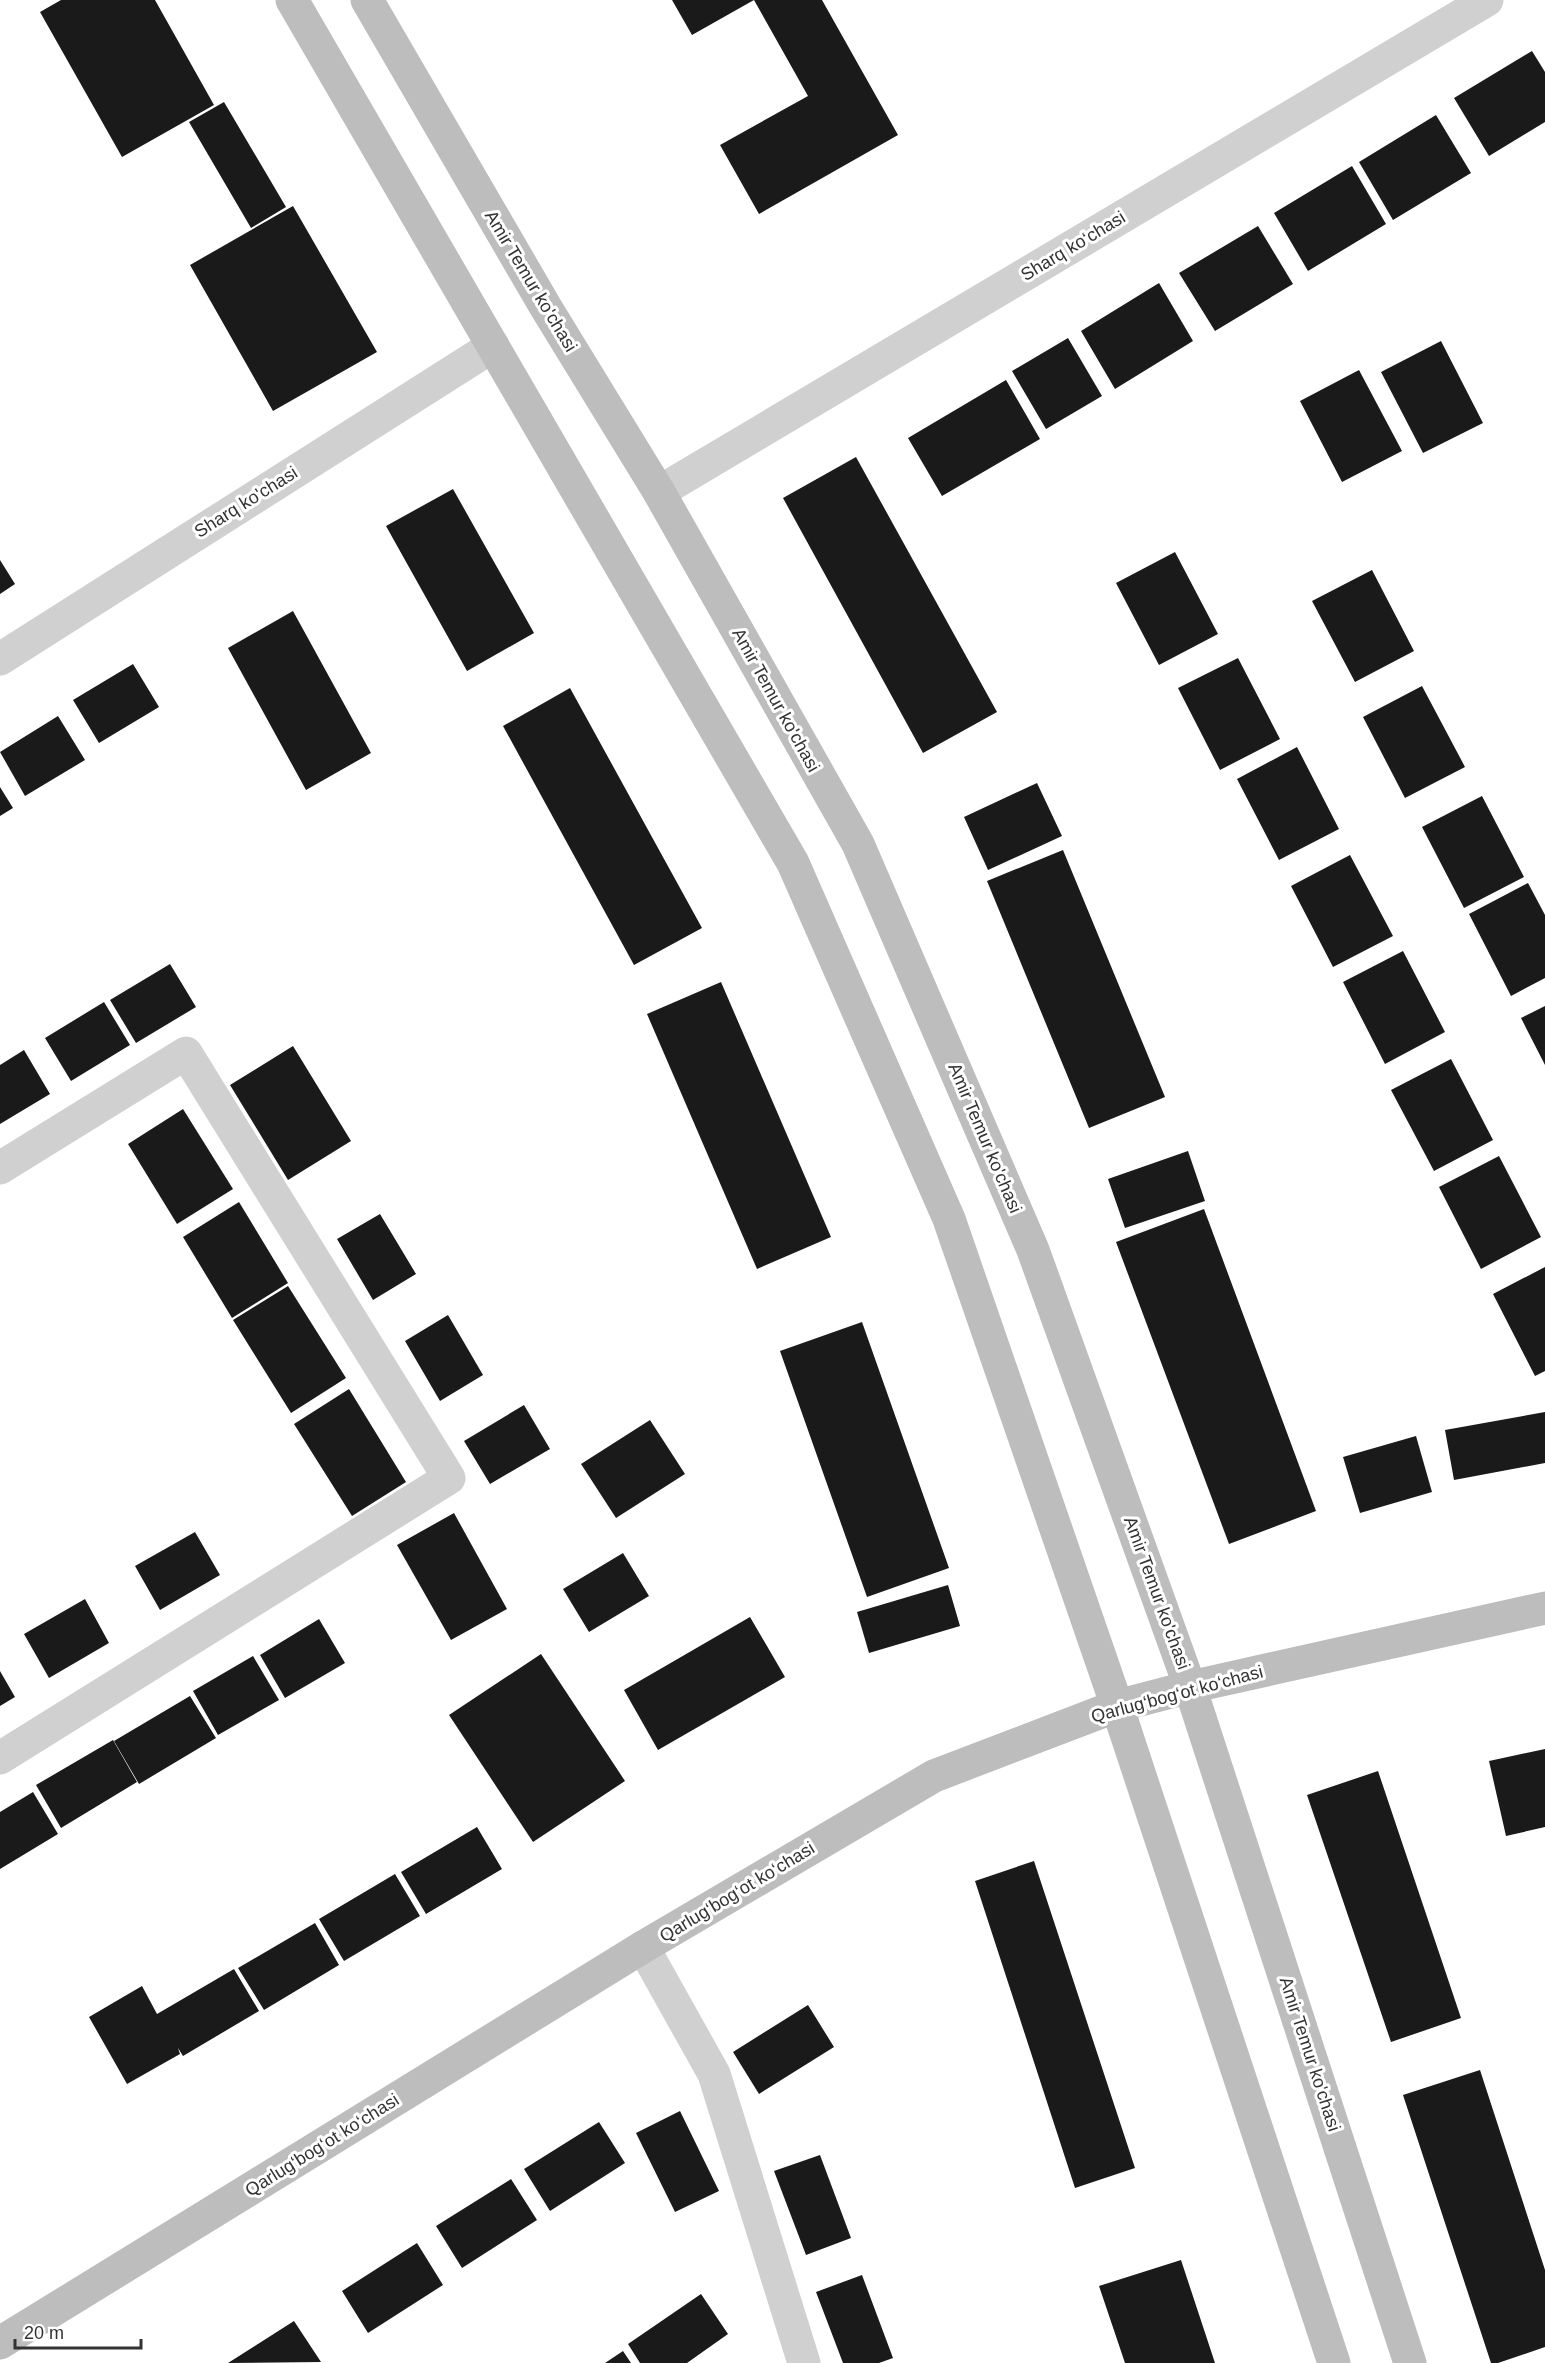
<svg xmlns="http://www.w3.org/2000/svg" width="1545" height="2363" viewBox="0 0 1545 2363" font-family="Arial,sans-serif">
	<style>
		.building { fill: #1a1a1a }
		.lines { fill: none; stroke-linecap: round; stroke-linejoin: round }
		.street { stroke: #d0d0d0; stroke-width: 33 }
		.secondary { stroke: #bdbdbd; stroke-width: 33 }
		.labels { text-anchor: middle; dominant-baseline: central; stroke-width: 6; stroke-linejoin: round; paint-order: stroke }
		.street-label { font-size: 18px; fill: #333; stroke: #fff }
	</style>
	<rect width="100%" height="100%" fill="#fff"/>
	<path class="building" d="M61,0H155L214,105L122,157L40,12Z
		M672,0H754L692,35Z
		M754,0H822L898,135L759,214L720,145L808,96Z
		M1532,51L1545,72V122L1489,156L1454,98Z
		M224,102L286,207L251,228L189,122Z
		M1436,115L1471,173L1393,220L1359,162Z
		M1352,166L1386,224L1308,271L1274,213Z
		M293,206L377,352L273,411L190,265Z
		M1258,226L1293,284L1215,331L1179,273Z
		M1159,283L1193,341L1115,389L1081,331Z
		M1068,338L1102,396L1046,429L1012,371Z
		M1441,341L1483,423L1423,453L1381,372Z
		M1359,370L1402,451L1342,482L1300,401Z
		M1006,380L1040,439L942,496L908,438Z
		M856,457L997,712L923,753L783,498Z
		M453,489L534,633L467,671L386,526Z
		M1175,552L1218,634L1159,665L1116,583Z
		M0,560L15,584L0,594Z
		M1372,570L1414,651L1355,682L1312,601Z
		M293,611L371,753L306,790L228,648Z
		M1238,658L1280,739L1220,770L1178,688Z
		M133,664L159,707L99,743L73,700Z
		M1422,686L1465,767L1405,798L1363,717Z
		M570,688L702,928L634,965L503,726Z
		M58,716L85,760L25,796L0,752Z
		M1297,747L1339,829L1279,860L1237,779Z
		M1037,783L1062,836L988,870L964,817Z
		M0,787L13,808L0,816Z
		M1482,796L1524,877L1464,908L1422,827Z
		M1063,850L1165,1097L1089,1128L987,881Z
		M1350,855L1393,936L1333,967L1291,886Z
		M1528,883L1545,915V978L1511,996L1469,914Z
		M1403,951L1445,1032L1385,1064L1343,982Z
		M170,964L196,1007L136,1043L110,1000Z
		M721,982L831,1237L757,1269L647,1014Z
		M104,1002L130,1045L71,1081L45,1038Z
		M1545,1006V1065L1521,1018Z
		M293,1046L351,1141L288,1180L230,1085Z
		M24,1050L50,1094L0,1124V1065Z
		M1451,1059L1493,1140L1434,1171L1391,1090Z
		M183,1109L233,1189L177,1224L128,1144Z
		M1188,1151L1205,1201L1125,1228L1108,1179Z
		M1499,1156L1541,1237L1481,1269L1439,1187Z
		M239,1202L288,1283L232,1318L183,1237Z
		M1204,1209L1316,1511L1229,1544L1116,1242Z
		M380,1214L416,1274L373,1300L337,1239Z
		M1545,1267V1371L1535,1376L1493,1294Z
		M288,1286L346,1378L291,1413L233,1320Z
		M448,1315L483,1375L440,1401L405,1341Z
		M862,1322L949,1568L867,1597L780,1351Z
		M349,1389L406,1482L352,1516L294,1424Z
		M524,1405L550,1449L490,1484L464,1441Z
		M1545,1412V1463L1454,1480L1445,1430Z
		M650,1420L685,1474L616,1518L581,1464Z
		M1416,1436L1432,1492L1360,1513L1343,1457Z
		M454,1513L507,1609L451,1640L397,1545Z
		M195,1532L220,1575L160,1610L135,1566Z
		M623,1553L649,1596L589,1632L563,1589Z
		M948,1585L960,1626L869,1653L857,1612Z
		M85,1599L109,1643L49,1678L24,1634Z
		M750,1617L785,1677L658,1750L624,1690Z
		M319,1619L345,1663L285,1698L260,1655Z
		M541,1654L625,1781L533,1842L449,1715Z
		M253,1656L279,1700L218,1735L193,1691Z
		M0,1671L15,1697L0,1706Z
		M190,1696L216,1738L139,1784L114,1741Z
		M113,1740L137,1782L61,1828L36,1785Z
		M1545,1749V1827L1506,1836L1489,1761Z
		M1378,1771L1461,2018L1391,2042L1307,1795Z
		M33,1792L58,1834L0,1869V1812Z
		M477,1827L502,1869L426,1914L401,1872Z
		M1034,1861L1135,2168L1075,2188L975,1881Z
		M395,1874L420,1916L344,1961L319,1919Z
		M315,1923L339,1965L264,2010L238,1968Z
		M234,1969L259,2011L183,2056L178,2048L180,2054L127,2084L89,2017L142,1986L157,2014Z
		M808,2005L834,2047L759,2094L733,2052Z
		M1480,2070L1545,2270V2347L1498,2363H1491L1403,2095Z
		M680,2111L719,2191L675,2212L636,2133Z
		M599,2122L625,2163L550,2211L524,2169Z
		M820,2155L851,2238L806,2255L774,2171Z
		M511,2179L537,2220L462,2268L436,2226Z
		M417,2243L443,2285L368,2333L342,2291Z
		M1181,2260L1215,2363H1125L1099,2286Z
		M862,2275L893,2358L879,2363H843L816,2292Z
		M701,2294L728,2334L687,2363H640L628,2344Z
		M294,2321L321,2362L228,2363Z
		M623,2351L631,2363H605Z"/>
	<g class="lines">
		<path class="street" d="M659,492L1487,0
			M0,659L493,346
			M0,1168L186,1053L449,1478L0,1758
			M643,1947L714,2074L804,2363"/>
		<path class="secondary" d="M292,0L793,863L949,1219L1117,1706L1334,2363
			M367,0L545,306L659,492L858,844L1033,1250L1190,1687L1410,2363
			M0,2343L643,1947L934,1776L1117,1706L1190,1687L1545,1608"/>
	</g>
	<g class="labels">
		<g class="street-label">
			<text transform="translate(1073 246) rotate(-31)">Sharq ko‘chasi</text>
			<text transform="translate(531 281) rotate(59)">Amir Temur ko'chasi</text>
			<text transform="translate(246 502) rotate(-32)">Sharq ko'chasi</text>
			<text transform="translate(776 700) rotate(61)">Amir Temur ko'chasi</text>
			<text transform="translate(985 1138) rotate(67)">Amir Temur ko'chasi</text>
			<text transform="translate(1157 1593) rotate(70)">Amir Temur ko'chasi</text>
			<text transform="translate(1177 1694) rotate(-15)">Qarlug‘bog‘ot ko‘chasi</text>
			<text transform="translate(737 1892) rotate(-31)">Qarlug‘bog‘ot ko‘chasi</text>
			<text transform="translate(1310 2054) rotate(72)">Amir Temur ko'chasi</text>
			<text transform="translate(322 2145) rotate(-32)">Qarlug‘bog‘ot ko‘chasi</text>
		</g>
	</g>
	<path d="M15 2339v9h126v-9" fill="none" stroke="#333333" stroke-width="3"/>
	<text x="24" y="2339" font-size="18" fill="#333333" stroke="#ffffff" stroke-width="4.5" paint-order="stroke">20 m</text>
</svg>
